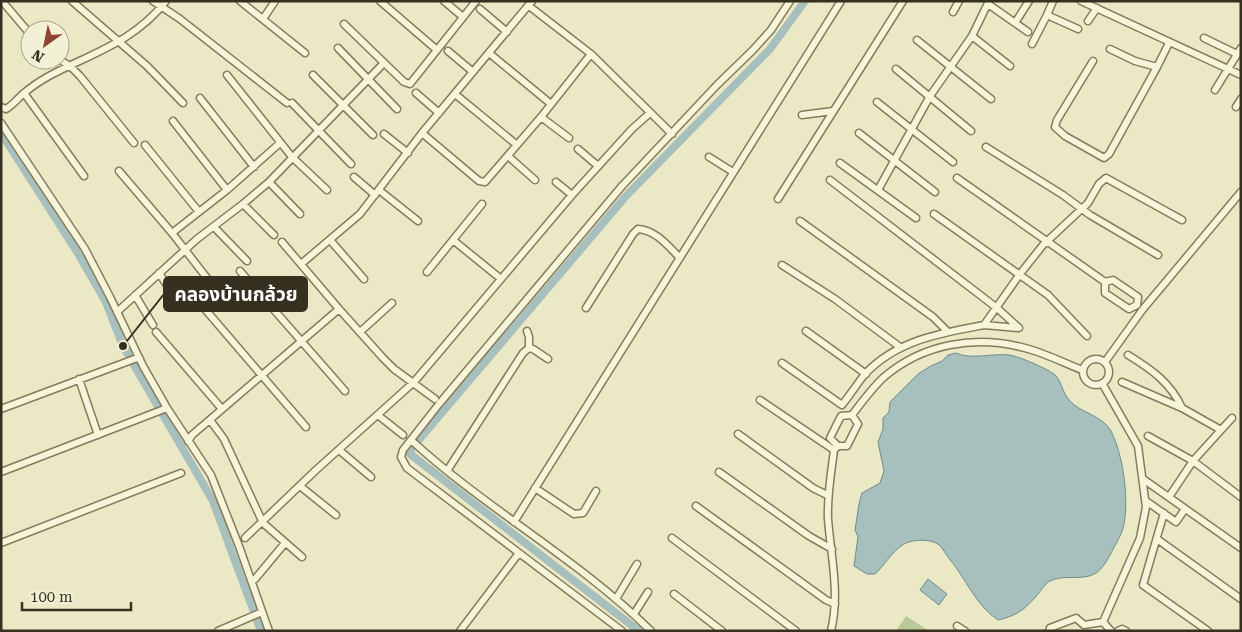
<svg xmlns="http://www.w3.org/2000/svg" width="1242" height="632" viewBox="0 0 1242 632" font-family="'Roboto Serif','Noto Sans Thai',serif">
	<style>
		.green { fill: #b9c99b }
		.water { fill: #a7bfbd; stroke: #6e8d8c }
		.lines { fill: none; stroke-linecap: round; stroke-linejoin: round }
		.canal { stroke: #a7bfbd; stroke-width: 8 }
		.street-casing { stroke: #857b5d; stroke-width: 9 }
		.street { stroke: #f6f4d9; stroke-width: 6 }
		.leader { fill: none; stroke: #363020; stroke-width: 2 }
		.callout-dot { fill: #363020; stroke: #f3f1d5; stroke-width: 2 }
		.callout { fill: #363020; stroke: #363020; stroke-width: 2 }
		.callout-label { font-size: 19px; text-anchor: middle; font-weight: bold; fill: #fff }
	</style>
	<rect width="100%" height="100%" fill="#ebe8c6"/>
	<path class="green" d="M906,616L929,631H896Z"/>
	<path class="water" d="M956,353C970,360 993,353 1009,355C1018,356 1046,368 1054,374C1062,381 1062,392 1069,400C1080,413 1102,415 1111,431C1123,455 1129,497 1124,524C1122,535 1115,545 1110,555C1107,561 1102,569 1096,573C1082,582 1063,573 1048,582C1045,585 1041,590 1038,594C1025,609 1019,615 998,620C976,606 965,577 948,557C945,553 942,547 938,544C930,539 913,539 904,544C892,551 885,565 875,574H867L854,566L858,537L855,530L859,504L862,493L880,483L884,471L878,442L883,429V418L889,412L890,402L918,374L929,367L942,361L948,355Z
		M928,579L947,594L939,605L920,590Z"/>
	<g class="lines">
		<path class="canal" d="M1,133L76,250L106,302L123,346L213,501L261,631
			M639,631L410,454L411,449L626,196L770,49L805,1"/>
		<defs>
			<path id="street" d="M2,1L30,34
				M72,1L147,66L183,103
				M153,1L180,19L287,103
				M240,1L305,53
				M380,1L437,50
				M444,1L463,17
				M1053,1L1047,15L1078,29
				M1081,1L1241,75
				M988,4L1028,32
				M529,6L591,54L672,134
				M480,9L507,32
				M953,12L959,1
				M263,19L275,1
				M1088,21L1097,8
				M1015,23L1029,1
				M344,24L404,82L410,84L476,1
				M972,36L1010,66
				M1204,38L1237,54
				M917,40L991,99
				M1032,44L1047,15
				M338,48L397,109
				M1110,49L1135,61L1157,67L1169,43
				M448,51L473,72
				M489,53L551,104
				M60,60L70,66L80,76L134,143
				M1093,61L1057,120L1055,127L1065,136L1104,158L1109,154L1157,67
				M896,69L971,131
				M227,75L292,157L327,190
				M313,75L373,135
				M1215,90L1241,48
				M24,93L84,176
				M416,93L439,113
				M455,94L517,145
				M200,98L254,167
				M877,102L953,162
				M292,103L351,164
				M1,107L6,109C13,105 17,99 23,94C31,87 40,81 49,76C92,53 134,42 166,1
				M1236,107L1241,99
				M802,115L833,111
				M541,117L569,138
				M173,121L227,190
				M1,123L85,249L110,297L143,366L167,408L211,475L239,546L269,631
				M422,133L479,181L485,182L541,117L591,54
				M859,133L935,192
				M384,134L408,153
				M145,145L199,212
				M986,147L1063,195L1090,215L1158,255
				M578,149L598,166
				M508,156L535,180
				M709,157L733,172
				M840,163L916,218
				M119,171L172,233
				M354,177L375,195
				M957,178L1105,282L1113,280L1138,297L1137,305
				M830,180L997,308L1019,328L984,325
				M269,182L300,214
				M556,182L572,195
				M379,190L418,221
				M878,190L930,96L972,36L989,1
				M778,199L903,1
				M243,204L274,235
				M934,214L1048,295L1087,336
				M800,221L933,317L948,332
				M214,227L247,261
				M330,240L364,279
				M453,240L501,279
				M282,242L339,309L383,358L394,369L435,399
				M301,264L360,214L422,133L532,1
				M782,265L835,299L900,347
				M240,271L345,391
				M427,272L482,204
				M159,273L180,305
				M210,282L172,233L227,190L280,143
				M1105,282V293L1129,309L1137,305
				M135,295L153,325
				M198,301L306,427
				M586,308L633,234L638,229C656,230 669,247 680,258
				M117,312L197,239L243,204L269,182L381,66
				M527,331L529,337V348
				M806,331L866,374
				M156,332L222,409
				M360,332L392,303
				M1128,355C1151,369 1171,383 1182,408
				M1083 372a13 13 0 1 1 26 0a13 13 0 1 1-26 0Z
				M1105,362L1143,309L1241,192
				M782,363L842,405C850,395 857,384 865,374C897,340 941,333 984,325L1020,274L1043,245L1088,203L1099,184L1106,178L1182,220
				M79,379L98,435
				M1122,382L1182,408L1221,430L1193,461L1169,497
				M1102,383L1138,446L1146,507L1140,538L1103,622
				M760,400L834,450
				M1,409L137,358L140,359
				M852,415L858,424L847,446H838L830,438L841,416L852,415C862,402 872,388 884,377C924,343 976,335 1025,348C1045,353 1064,363 1082,370
				M379,416L403,435
				M210,420L224,439L263,523L302,557
				M1221,430L1232,418
				M738,434L813,488L827,495
				M1148,436L1193,461L1241,497
				M411,440C486,509 578,559 651,631
				M188,441L192,435L339,309
				M339,450L371,477
				M447,471L523,353L529,348L533,349L548,359
				M1,472L167,408
				M719,472L809,536L832,549
				M1143,479L1241,548
				M300,486L336,515
				M535,488L574,514L583,513L596,491
				M1146,501L1176,522L1185,509
				M696,506L826,600L835,604
				M1164,513L1143,585L1208,631
				M514,522L841,1
				M245,538L316,470L414,382L572,195L632,129L650,113
				M672,538L796,631
				M1157,539L1241,599
				M1,543L181,473
				M255,579L285,543
				M674,594L722,631
				M616,599L637,564
				M634,614L648,592
				M957,626L965,631
				M218,631L262,612
				M460,631L519,553
				M622,631L407,468L401,457L403,450L439,404L622,186L717,85L753,50L771,30L790,1
				M831,631C840,593 831,557 828,519C827,496 831,474 834,450L838,446
				M1049,631L1050,628L1076,618L1084,625L1103,622L1111,631
				M1118,631L1122,629L1126,631"/>
		</defs>
		<use href="#street" class="street-casing"/>
		<use href="#street" class="street"/>
	</g>
	<path class="leader" d="M123 346L164 294"/>
	<circle class="callout-dot" cx="123" cy="346" r="5"/>
	<rect class="callout" x="164" y="277" width="143" height="34" rx="5"/>
	<g class="callout-label">
		<text x="236" y="301">คลองบ้านกล้วย</text>
	</g>
	<rect width="1242" height="632" fill="none" stroke="#363020" stroke-width="5"/>
	<g transform="translate(45 45) rotate(213)"><circle r="24" fill="#f3f1d5" stroke="#a7a48d"/>
	<path d="M0-4L9 19L0 12L-9 19Z" fill="#904631"/>
	<text y="-8" font-size="14" font-weight="bold" text-anchor="middle" fill="#363020">N</text>
	</g>
	<path d="M22 602v8h109v-8" fill="none" stroke="#363020" stroke-width="2.5"/>
	<text x="30" y="602" font-size="15" fill="#363020" stroke="#f3f1d5" stroke-width="4" paint-order="stroke">100 m</text>
</svg>
